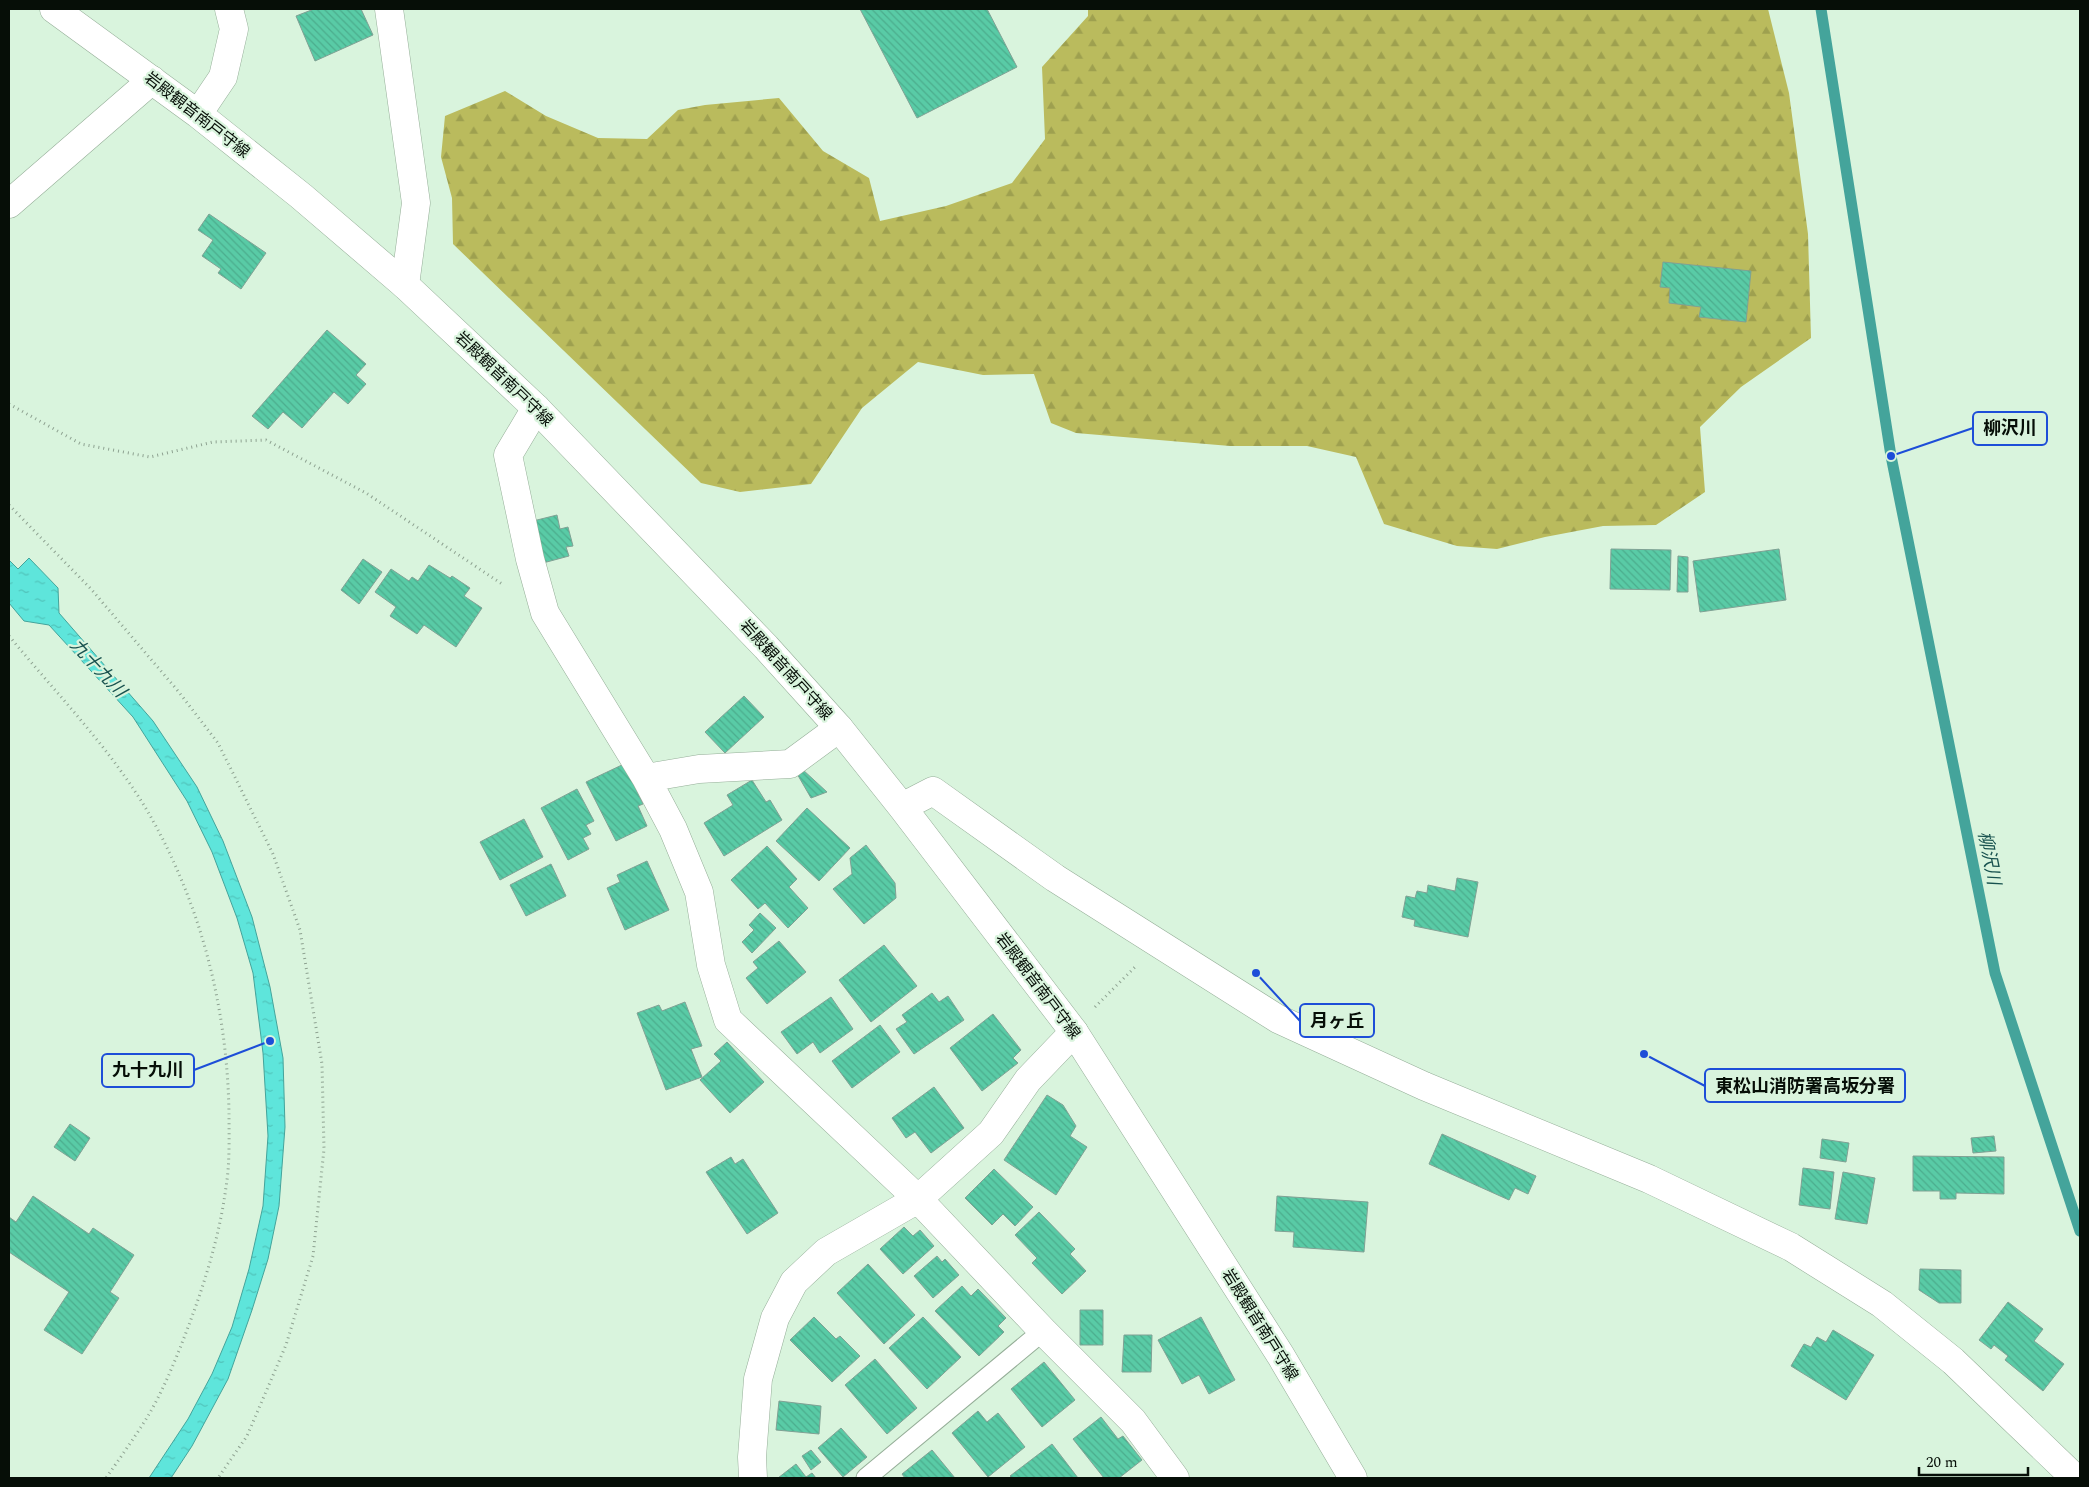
<svg xmlns="http://www.w3.org/2000/svg" width="2089" height="1487" viewBox="0 0 2089 1487" font-family="Spectral,'Noto Sans JP',serif">
	<style>
		.forest { fill: url(#forest-firs) }
		.water { fill: url(#water-ripples); stroke: #44a49b }
		.lines { fill: none; stroke-linecap: round; stroke-linejoin: round }
		.stream { stroke: #44a49b; stroke-width: 11 }
		.building { fill: url(#building-back-hatch); stroke: #80a194 }
		.lane-casing { stroke: #95ae98; stroke-width: 21 }
		.street-casing { stroke: #95ae98; stroke-width: 29 }
		.secondary-casing { stroke: #95ae98; stroke-width: 29 }
		.path { stroke: #8ea291; stroke-width: 3; stroke-dasharray: 1 4; stroke-linecap: butt }
		.lane { stroke: #fff; stroke-width: 19 }
		.street { stroke: #fff; stroke-width: 28 }
		.secondary { stroke: #fff; stroke-width: 28 }
		.labels { text-anchor: middle; dominant-baseline: central; stroke-width: 4.5; stroke-linejoin: round; paint-order: stroke }
		.street-label { font-size: 16px; fill: #060e07; stroke: #d9f4dd }
		.water-label { font-size: 18px; font-style: italic; fill: #18524f; stroke: #d9f4dd }
		.leader { fill: none; stroke: #1d4ed8; stroke-width: 2 }
		.callout-dot { fill: #1d4ed8; stroke: #d9f4dd; stroke-width: 2 }
		.callout { fill: #d9f4dd; stroke: #1d4ed8; stroke-width: 2 }
		.callout-label { font-size: 18px; text-anchor: middle; font-weight: bold; fill: #060e07 }
	</style>
	<defs>
		<pattern id="forest-firs" width="22" height="20" patternUnits="userSpaceOnUse" patternTransform="scale(1.25)"><rect width="22" height="20" fill="#babb5d"/><path d="M5 1l3.5 6h-7zM16 11l3.5 6h-7z" fill="#9ea04f"/></pattern>
		<pattern id="water-ripples" width="26" height="14" patternUnits="userSpaceOnUse" patternTransform="scale(1.25)"><rect width="26" height="14" fill="#5ee5db"/><path d="M2 4q2-2 4 0t4 0M15 11q2-2 4 0t4 0" fill="none" stroke="#50c3ba"/></pattern>
		<pattern id="building-back-hatch" width="6" height="6" patternUnits="userSpaceOnUse" patternTransform="scale(1.25)"><rect width="6" height="6" fill="#59cba6"/><path d="M-1 5l2 2M0 0l6 6M5-1l2 2" fill="none" stroke="#4cad8d"/></pattern>
	</defs>
	<rect width="100%" height="100%" fill="#d9f4dd"/>
	<path class="forest" d="M1088,9H1768L1789,93L1808,234L1811,338L1741,387L1700,427L1705,492L1656,525L1603,526L1545,537L1497,549L1457,546L1384,524L1356,457L1307,446H1230L1076,433L1051,423L1034,374L983,375L918,362L862,408L811,484L740,492L701,483L453,244L452,198L441,157L445,116L505,91L546,116L598,138L647,139L678,110L705,105L779,98L823,151L869,178L880,221L946,206L1012,183L1045,139L1042,67L1088,16Z"/>
	<path class="water" d="M29,558L58,588L59,613L153,721L197,787L223,841L252,917L270,987L283,1058L285,1127L279,1206L268,1259L252,1310L228,1379L192,1446L171,1478H149L188,1419L212,1374L232,1327L249,1269L263,1206L268,1136L263,1053L253,973L237,918L212,852L187,801L133,717L49,625L24,621L9,603V560L18,569Z"/>
	<g class="lines">
		<path class="stream" d="M1821,9L1891,456L1995,973L2080,1231"/>
	</g>
	<path class="building" d="M314,9H361L373,35L315,61L296,16Z
		M860,9H987L1017,67L917,118Z
		M209,214L266,253L241,289L218,273L221,269L202,256L213,240L198,230Z
		M1663,262L1751,271L1746,322L1699,317L1701,307L1669,303L1670,288L1660,287Z
		M327,330L366,364L356,375L366,384L348,404L334,392L302,428L283,412L268,429L252,416Z
		M557,515L560,529L568,527L573,546L566,547L569,556L543,563L533,521Z
		M1611,549L1671,550L1670,590L1610,589Z
		M1779,549L1786,600L1700,612L1693,561Z
		M1678,556L1688,557V592H1677Z
		M363,559L382,572L359,604L341,590Z
		M429,565L450,578L452,576L470,588L464,596L482,608L456,647L424,625L417,634L390,616L396,607L375,592L391,569L409,581L412,577L418,581Z
		M744,696L764,717L725,753L705,732Z
		M624,764L643,804L638,806L647,826L616,841L586,782Z
		M802,769L827,792L811,798L796,772Z
		M752,780L766,802L770,800L782,820L724,856L704,823L733,805L727,795Z
		M577,789L594,821L586,825L591,834L583,838L589,849L568,860L541,808Z
		M807,808L850,848L819,881L776,841Z
		M524,819L543,857L500,880L480,842Z
		M866,845L895,883L896,898L864,924L833,889L852,874L850,858Z
		M767,846L797,879L789,887L808,908L788,928L765,903L758,909L731,880Z
		M647,861L669,910L625,930L607,888L620,882L617,875Z
		M551,864L566,896L526,916L510,885Z
		M1457,878L1478,882L1468,937L1414,926L1415,920L1402,917L1406,896L1415,898L1417,891L1427,893L1428,885L1455,891Z
		M760,913L776,928L752,953L742,942L754,930L749,925Z
		M779,941L806,972L767,1004L746,978L758,968L753,962Z
		M884,945L917,986L871,1022L839,980Z
		M932,993L939,1002L948,996L964,1020L914,1054L896,1029L907,1022L902,1015Z
		M831,997L853,1029L820,1053L813,1042L797,1054L781,1032Z
		M685,1002L702,1046L691,1049L702,1077L666,1090L637,1013L659,1005L662,1011Z
		M993,1014L1021,1050L1013,1058L1018,1063L982,1091L950,1048Z
		M880,1025L900,1052L852,1088L832,1061Z
		M727,1042L764,1082L730,1113L700,1080L721,1061L714,1054Z
		M934,1087L964,1128L931,1153L915,1132L906,1138L892,1118Z
		M1047,1095L1063,1105L1076,1126L1070,1136L1087,1147L1056,1195L1004,1160Z
		M70,1124L90,1138L75,1161L54,1147Z
		M1442,1134L1536,1176L1528,1194L1515,1188L1509,1200L1429,1164Z
		M1994,1136L1996,1151L1973,1153L1971,1138Z
		M1822,1139L1849,1143L1846,1162L1820,1158Z
		M1913,1156L2004,1157V1194L1956,1193V1199H1940V1191H1913Z
		M731,1157L735,1164L743,1159L778,1213L747,1234L706,1172Z
		M1803,1168L1834,1172L1830,1209L1799,1205Z
		M994,1169L1033,1207L1015,1226L1003,1214L992,1225L965,1198Z
		M1843,1172L1875,1178L1867,1224L1835,1219Z
		M33,1196L89,1234L93,1228L134,1255L110,1292L119,1298L82,1354L44,1330L69,1292L9,1252V1217L16,1222Z
		M1277,1196L1368,1202L1364,1252L1293,1247L1294,1232L1275,1231Z
		M1039,1212L1075,1249L1070,1254L1086,1271L1062,1294L1032,1263L1037,1258L1015,1235Z
		M904,1227L913,1236L920,1230L934,1246L903,1274L880,1249Z
		M937,1256L942,1262L945,1259L959,1275L933,1298L914,1276Z
		M868,1264L915,1315L884,1344L837,1293Z
		M1920,1269L1961,1270V1303H1939L1919,1290Z
		M962,1286L971,1296L978,1289L1006,1318L998,1326L1004,1332L979,1356L935,1311Z
		M2008,1302L2043,1329L2034,1341L2064,1364L2043,1391L2005,1360L2008,1356L1994,1345L1991,1349L1979,1340Z
		M1080,1310H1103V1345H1080Z
		M814,1317L836,1339L840,1336L860,1356L832,1382L790,1340Z
		M923,1317L961,1357L927,1389L889,1348Z
		M1201,1317L1235,1380L1209,1394L1199,1375L1182,1384L1158,1340Z
		M1833,1330L1874,1355L1846,1400L1791,1366L1804,1344L1811,1347L1817,1337L1826,1342Z
		M1124,1335H1152L1151,1372H1122Z
		M875,1359L917,1408L887,1434L845,1385Z
		M1044,1362L1075,1400L1042,1427L1011,1389Z
		M779,1401L821,1406L819,1434L776,1430Z
		M978,1411L987,1422L998,1413L1025,1447L988,1477L952,1433Z
		M1101,1417L1118,1439L1123,1436L1142,1460L1119,1478H1104L1073,1439Z
		M841,1428L867,1457L843,1477L818,1448Z
		M1052,1444L1078,1478H1012L1010,1476Z
		M811,1450L821,1462L811,1470L802,1456Z
		M932,1450L955,1478H905L902,1474Z
		M796,1464L806,1477L812,1473L816,1478H778Z"/>
	<g class="lines">
		<defs>
			<path id="lane" d="M866,1478L1043,1331"/>
			<path id="street" d="M389,9L416,203L405,285
				M9,204L152,80
				M536,408L508,455L530,559L545,613L646,778
				M839,728L790,764L699,769L646,778L673,829L699,892L711,965L728,1020L918,1199L1043,1331L1133,1421L1175,1478
				M753,1478L752,1457L758,1379L775,1318L794,1282L826,1252L918,1199L991,1133L1028,1080L1074,1032"/>
			<path id="secondary" d="M54,9L198,114L301,196L405,285L536,408L766,647L839,728L902,807L1074,1032L1281,1356L1353,1478
				M198,114L223,77L234,29L229,9
				M902,807L933,791L1055,878L1278,1019L1424,1086L1649,1179L1791,1247L1882,1304L1953,1361L2075,1478"/>
		</defs>
		<use href="#lane" class="lane-casing"/>
		<use href="#street" class="street-casing"/>
		<use href="#secondary" class="secondary-casing"/>
		<path class="path" d="M9,404L81,444L150,457L213,442L266,440L366,493L502,584
			M9,505L91,589L178,691L218,743L273,854L300,930L322,1064L324,1149L313,1256L286,1345L247,1436L218,1478
			M9,636C56,693 110,748 148,812C201,904 227,1007 229,1112C229,1136 230,1163 226,1187C220,1233 206,1279 190,1322C178,1354 165,1387 148,1416C135,1437 120,1458 106,1478
			M1095,1007L1135,967"/>
		<use href="#lane" class="lane"/>
		<use href="#street" class="street"/>
		<use href="#secondary" class="secondary"/>
	</g>
	<g class="labels">
		<g class="street-label">
			<text transform="translate(197 115) rotate(38)">岩殿観音南戸守線</text>
			<text transform="translate(504 379) rotate(44)">岩殿観音南戸守線</text>
			<text transform="translate(786 670) rotate(48)">岩殿観音南戸守線</text>
			<text transform="translate(1038 986) rotate(53)">岩殿観音南戸守線</text>
			<text transform="translate(1260 1325) rotate(58)">岩殿観音南戸守線</text>
		</g>
		<g class="water-label">
			<text transform="translate(98 668) rotate(47)">九十九川</text>
			<text transform="translate(1989 858) rotate(79)">柳沢川</text>
		</g>
	</g>
	<path class="leader" d="M1891 456L1973 428M1256 973L1300 1021M270 1041L194 1070M1644 1054L1705 1086"/>
	<g class="callout-dot">
		<circle cx="1891" cy="456" r="5"/>
		<circle cx="1256" cy="973" r="5"/>
		<circle cx="270" cy="1041" r="5"/>
		<circle cx="1644" cy="1054" r="5"/>
	</g>
	<g class="callout">
		<rect x="1973" y="412" width="74" height="33" rx="5"/>
		<rect x="1300" y="1004" width="74" height="33" rx="5"/>
		<rect x="102" y="1054" width="92" height="33" rx="5"/>
		<rect x="1705" y="1069" width="200" height="33" rx="5"/>
	</g>
	<g class="callout-label">
		<text x="2010" y="434">柳沢川</text>
		<text x="1337" y="1027">月ヶ丘</text>
		<text x="148" y="1076">九十九川</text>
		<text x="1805" y="1092">東松山消防署高坂分署</text>
	</g>
	<rect width="2089" height="1487" fill="none" stroke="#060e07" stroke-width="20"/>
	<path d="M1919 1467v8h109v-8" fill="none" stroke="#060e07" stroke-width="2.5"/>
	<text x="1926" y="1467" font-size="15" fill="#060e07" stroke="#d9f4dd" stroke-width="4" paint-order="stroke">20 m</text>
</svg>
